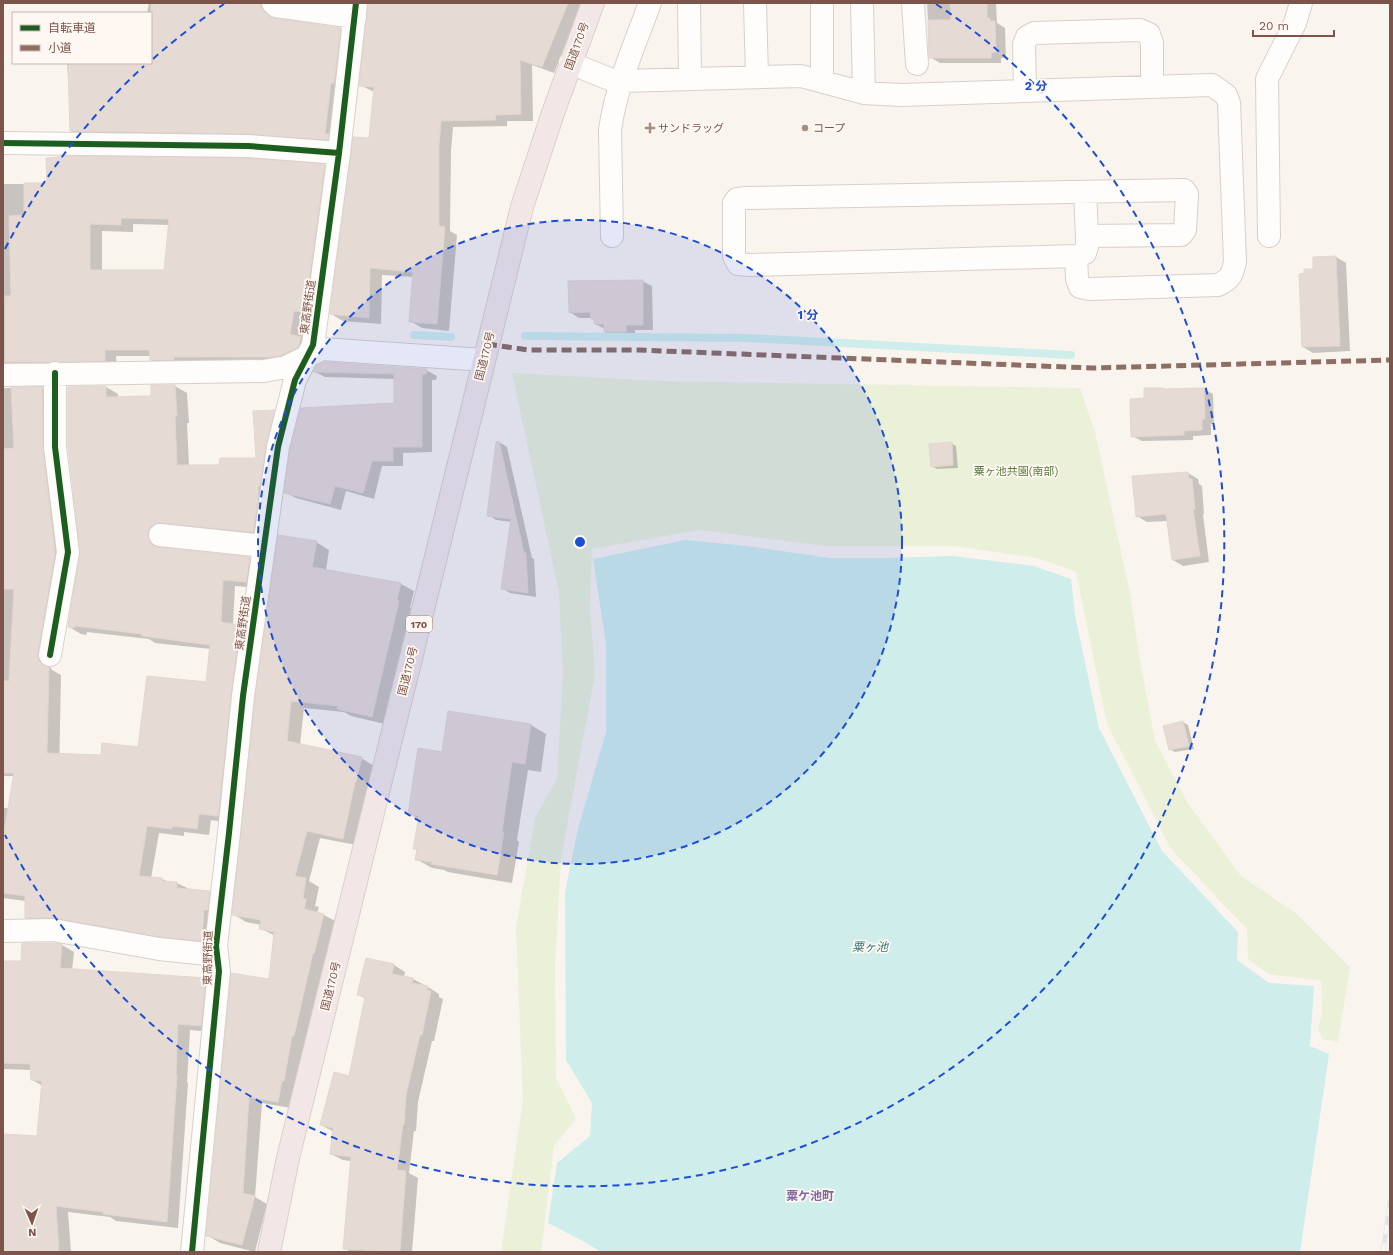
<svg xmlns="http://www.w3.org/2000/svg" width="1393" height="1255" viewBox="0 0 1393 1255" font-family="'Work Sans','Noto Sans JP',sans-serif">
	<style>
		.green { fill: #eaf1d8 }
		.water { fill: #cfedea }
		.shadow { fill: #0003; fill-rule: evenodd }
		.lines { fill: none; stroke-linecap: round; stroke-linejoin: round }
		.stream { stroke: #cfedea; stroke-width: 8 }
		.building { fill: #e6dad5; stroke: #e3d6d0; fill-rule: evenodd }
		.minor-casing { stroke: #d9cfca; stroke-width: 24 }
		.highway-casing { stroke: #dbcfca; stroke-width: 24 }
		.minor { stroke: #fefdfc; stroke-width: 22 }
		.highway { stroke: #f2e7e6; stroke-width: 22 }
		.rail-casing { stroke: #e6e3e6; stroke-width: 4.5 }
		.rail { stroke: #fff8f2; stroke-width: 3; stroke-dasharray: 9; stroke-linecap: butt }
		.quiet { stroke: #8d6e63; stroke-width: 5; stroke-dasharray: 10 5; stroke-linecap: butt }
		.cycleway-casing { stroke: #fff8f2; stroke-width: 8 }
		.cycleway { stroke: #1b5e20; stroke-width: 6 }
		.ring { fill: none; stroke: #1d4ed8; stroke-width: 2; stroke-dasharray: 7 5 }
		.poi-dot { fill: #a88c83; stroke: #fff8f2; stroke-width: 1.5 }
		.labels { text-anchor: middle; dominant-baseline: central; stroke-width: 3.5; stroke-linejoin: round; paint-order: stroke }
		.shield { fill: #fff8f2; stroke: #a3857c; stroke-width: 1 }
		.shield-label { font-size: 10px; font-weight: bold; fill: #7c544a }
		.street-label { font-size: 11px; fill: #7c544a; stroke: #fff8f2 }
		.poi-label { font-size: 11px; fill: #7c544a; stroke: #fff8f2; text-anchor: start }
		.park-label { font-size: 11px; fill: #5a7c3e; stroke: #fff8f2 }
		.water-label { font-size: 12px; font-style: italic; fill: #39797a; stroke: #fff8f2 }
		.neighbourhood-label { font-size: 12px; font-weight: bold; fill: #83679e; stroke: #fff8f2 }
		.centre { fill: #1d4ed8; stroke: #fff8f2; stroke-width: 2 }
		.ring-label { font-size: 12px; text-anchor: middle; font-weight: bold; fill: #1d4ed8; stroke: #fff8f2; stroke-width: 3.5; stroke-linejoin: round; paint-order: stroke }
	</style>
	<rect width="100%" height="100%" fill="#faf4ee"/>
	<path class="green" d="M512,373L661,381L1080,388L1095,432L1130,593L1139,655L1155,741L1187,802L1241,876L1297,914L1350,967L1338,1042L1322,1039L1318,1028L1322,1014L1321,981L1269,974L1248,959L1247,929L1171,849L1107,724L1076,572L1037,558L954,546H824L700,530L592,549L590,609L595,674L561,859L555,963L556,1078L576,1119L554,1146L541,1252H501L523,1101L516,927L535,818L557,779L563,673L559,592Z"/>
	<path class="water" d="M685,540L747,546L830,558H886L953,556L1034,566L1071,579L1075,615L1099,728L1162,851L1238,932L1237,960L1269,983L1314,986L1310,1046L1329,1054L1300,1252H601L581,1240L548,1223L557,1163L590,1136L592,1103L566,1060L565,892L578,829L606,732V644L593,559Z"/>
	<path class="shadow" d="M149,3H275L273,13L276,20L340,29L352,36L340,142L83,138L71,131L70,79L68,78L67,63H151V13H147Z
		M369,3H582L554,73L532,65L533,121H507V126L453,127L451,151L450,231L457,235L449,331L422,328L410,321L414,277L382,275L381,324L343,321L331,314L370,139L374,92L360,85Z
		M927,3H996L997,23L1005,28L1006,58H1001V63H940L930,57Z
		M325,165L336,172L306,317L302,339L313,345L294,361L163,367L151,360V356H116L117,367L3,380V184H48ZM133,224L169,225L165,271H102V231L133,232Z
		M1336,257L1346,263L1350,351L1313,353L1303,347L1314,270Z
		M642,281L652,286L653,330H635L636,337H614L605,332V329L595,324V321L592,318H579L570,312Z
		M426,370L437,376L436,380H432V452L403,453V466H382L374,499L346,491L341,510L296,498L285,492L395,404V379L325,377L315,372Z
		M3,385L4,388H42L54,395L67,559L49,661L50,667L52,670L61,675L59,777L3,776Z
		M152,386H175L187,393L189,423H187L189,466H220L257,459L274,411L286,417L265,539L159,541L161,549L250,558L262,565L258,588L235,586L233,625L240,626L252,633L230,823L211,820L209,835L184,832V836L159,833L151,878L162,879L168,882L177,883L189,889L209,892L221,899L214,947L38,924L26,918V901L3,898V808L89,807L102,756L138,749L207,683L211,649L155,643L149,639L87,632L86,635L81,634L69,627L106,387L118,394V398L152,397Z
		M1164,389L1167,390L1204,389L1213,394L1214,424H1211V435L1193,436V440L1142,441L1132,436L1145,399Z
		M499,442L507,447L532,558L534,559L536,597L510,593L502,588L512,522L496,520L489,515Z
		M951,443L956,446L958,468L937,469L932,466Z
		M1188,473L1198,479L1199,484L1202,486L1204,514L1203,515L1209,562L1183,566L1173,560L1167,521L1147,522L1137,516Z
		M316,542L329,550L326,570L401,584L414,591L410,608L412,609L385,724L351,716L344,712L304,708L300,745L361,758L374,766L356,845L320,838L309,881L319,887L315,906L319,907L317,913L324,915L337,922L307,1043H305L297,1088L291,1108L262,1103L255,1197L267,1204L255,1252L220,1243L207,1235L270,980L275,936L260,928L261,925L246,922L233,914Z
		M449,712L531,725L546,734L541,772L528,770L517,840L519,842L512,883L448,872L444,870L432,868L416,859L418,850L414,848L419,819L409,813L442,753Z
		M1183,722L1188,725L1194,749L1175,752L1169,749L1164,727Z
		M62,945L74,952L72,970L205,979L217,986L213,1032L190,1030L187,1082L188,1083L178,1228L116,1221L110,1217L68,1212L71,1252H3V1135L38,1137L43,1086L32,1080V1070L3,1069V962H22Z
		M394,965L405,972L404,977L413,979L428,987L439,994V997L443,999L434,1041H432L418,1102L416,1131H414L409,1173L418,1178L412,1252H351L344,1248L351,1161L343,1160L331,1154L334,1132L321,1125L350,1077L366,999L358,994Z"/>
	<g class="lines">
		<path class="stream" d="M414,335L451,337
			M525,336L747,338L1071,355"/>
	</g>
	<path class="building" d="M151,3H261V7L264,12L274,18L341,28L334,83H331L325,134H329L328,140L248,134L70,131L68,63H151Z
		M368,3H568L542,67L520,60L521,114L495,115L496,120L441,121L439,144V226L445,227L437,324L409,322L413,272L370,268L369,318L330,314L353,137L369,138L374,87L359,86Z
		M950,3H987V18H990V21H995L996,52L991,53V58H929L928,20H951Z
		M71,156L247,158L325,164L305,312L294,311L290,334L301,337L298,347L282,355L272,357H174V360H150L149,350H105V361L59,362L55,361L50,362H5V296H11L9,216L24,215V183H47L46,158ZM121,218L169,219L164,270H90V224L121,225Z
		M1336,256L1340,346L1302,347L1299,274L1304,273V269H1313V257Z
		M643,280V325H626V332H604V324H594V319H591L590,312L569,313L568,281Z
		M325,362L427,369L426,374H422V447H393V461H372L363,493L335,486L330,504L284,493L290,449L301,408L394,403V374L313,372L316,366Z
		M151,385H175L177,416H175L177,465H219L220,458H256L253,411L275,410L266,445L260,486H258V499L253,532L161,523L155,524L150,527L148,533L149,540L152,545L158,547L250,557L246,582L223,580L221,622L240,625L231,695L218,816L199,814L197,829L172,826V829L147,826L139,876L162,878V881L177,882V888L210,891L208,910H204L202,941L161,937L55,918H25V896L3,893V837L14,773H3V681H9L14,589H3V449L14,448L11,387H42L43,449L55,552L38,653V660L42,664L49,667L47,753L101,755L102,743L138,747L147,676L206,682L210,645L142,636V634L75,626L74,628L68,627L80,551L68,446V387L106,386V397L151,396Z
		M1144,388H1164L1165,389L1204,388L1205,419H1202V430L1184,431V435L1131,437L1130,399L1144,398Z
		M499,441L524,553H526L528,593L501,589L511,519L487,516L496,442Z
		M952,442L953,465L931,467L929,444Z
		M1188,472L1189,479H1192L1195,509H1193L1200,556L1172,560L1166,514L1136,517L1132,476Z
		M278,535L317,541L312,567L401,583L397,600L399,601L372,717L337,709L338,706L291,701L287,741L362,757L356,782H355L343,839L307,831L295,876L306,878L303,898L306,899L304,909L324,914L314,954L313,953L294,1036H292L284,1081H282L278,1102L249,1097L243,1193L255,1196L242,1245L206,1236L231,973L269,979L274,932L259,929L261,920L232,915L255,698Z
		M448,711L531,724L525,764L512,762L502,832H504L497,875L431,864L432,862L415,860L417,849H413L419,816L408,814L418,748L442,752Z
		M1183,721L1189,746L1169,750L1163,726Z
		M22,943H52L62,944L60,968L206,978L201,1026L178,1024L176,1075H177L167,1222L103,1214V1212L56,1206L59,1252H3V1134L37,1136L42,1081L31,1080L30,1064L3,1063V961H21Z
		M366,958L394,964L392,974L413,978L412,983L428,986L427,990L431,991L422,1035H420L406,1095L404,1125L403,1124L397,1170L406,1171L400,1252L343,1249L351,1157L330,1154L333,1128L320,1125L334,1072L349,1076L365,997L357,995Z"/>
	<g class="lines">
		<defs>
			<path id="minor" d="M273,3L276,6L355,17
				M689,3L690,79
				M755,3L757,77
				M822,3V80
				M862,3L864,93
				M913,3L917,64
				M570,63L612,80L622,81L801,76L864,93L901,95L1212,85L1226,95L1229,103L1235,262C1232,276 1230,279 1218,285L1090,289L1080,287L1077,279L1076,256
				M1025,91L1024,44L1027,37L1034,33L1140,30L1149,34L1152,43V87
				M3,143L248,146L339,153
				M1184,190L1187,194L1185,230L1181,235L1087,236V247L1085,253L1076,256L750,265L738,264L734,256V203L737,199L746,198Z
				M1085,192L1087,236
				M612,236L610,130C616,86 635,44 650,3
				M1269,236L1267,79L1295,23L1301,3
				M3,375L264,371L286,367L322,349L484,360
				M160,535L264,546
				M50,655L68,552L55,447V373
				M3,931L53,930L159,949L217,955
				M192,1252L219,971L216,946L229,833L243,696L278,447L295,380L313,345L339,153L356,3"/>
			<path id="highway" d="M269,1252L288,1158L522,207L553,113L593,3"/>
		</defs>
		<use href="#minor" class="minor-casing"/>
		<use href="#highway" class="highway-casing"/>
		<use href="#minor" class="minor"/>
		<use href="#highway" class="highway"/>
		<defs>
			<path id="rail" d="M1383,1252L1390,1202"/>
		</defs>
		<use href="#rail" class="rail-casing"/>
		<use href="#rail" class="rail"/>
		<path class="quiet" d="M487,344L528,350H638L1092,368L1390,360"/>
		<defs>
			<path id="cycleway" d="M3,143L248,146L339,153
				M50,655L68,552L55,447V373
				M192,1252L219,971L216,946L229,833L243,696L278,447L295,380L313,345L339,153L356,3"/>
		</defs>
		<use href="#cycleway" class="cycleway-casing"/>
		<use href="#cycleway" class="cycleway"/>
	</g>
	<circle cx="580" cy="542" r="322" fill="#1d4ed8" fill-opacity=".12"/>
	<g class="ring">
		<circle cx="580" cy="542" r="322"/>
		<path d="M5 249A645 645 0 0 1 144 66M153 59A645 645 0 0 1 224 4M936 4A645 645 0 1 1 5 835"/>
	</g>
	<g class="poi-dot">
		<path d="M648 122h4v4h4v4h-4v4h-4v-4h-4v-4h4z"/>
		<circle cx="805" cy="128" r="4"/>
	</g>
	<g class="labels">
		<rect class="shield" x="406" y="616" width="26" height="16" rx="3"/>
		<g class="shield-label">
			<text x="419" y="624">170</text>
		</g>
		<g class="street-label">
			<text transform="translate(577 46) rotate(-70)">国道170号</text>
			<text transform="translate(308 307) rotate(-82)">東高野街道</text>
			<text transform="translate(485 356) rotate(-76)">国道170号</text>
			<text transform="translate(243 623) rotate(-82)">東高野街道</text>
			<text transform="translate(408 671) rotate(-76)">国道170号</text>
			<text transform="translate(208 958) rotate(-89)">東高野街道</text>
			<text transform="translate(331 986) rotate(-76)">国道170号</text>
		</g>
		<g class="poi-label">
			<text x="658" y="128">サンドラッグ</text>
			<text x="813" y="128">コープ</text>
		</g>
		<g class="park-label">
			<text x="1016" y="471">粟ヶ池共園(南部)</text>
		</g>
		<g class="water-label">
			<text x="870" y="947">粟ヶ池</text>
		</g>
		<g class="neighbourhood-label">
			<text x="810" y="1196">粟ケ池町</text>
		</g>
	</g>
	<circle cx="580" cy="542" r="6" class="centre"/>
	<g class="ring-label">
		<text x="1036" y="90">2 分</text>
		<text x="808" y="319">1 分</text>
	</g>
	<rect width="1393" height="1255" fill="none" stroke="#7c544a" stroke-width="8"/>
	<rect x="12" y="12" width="140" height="52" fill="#fff8f2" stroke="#cbb6af"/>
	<rect x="20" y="25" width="20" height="6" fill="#1b5e20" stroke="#cbb6af"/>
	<text x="48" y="32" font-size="12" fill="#7c544a">自転車道</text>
	<rect x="20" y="45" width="20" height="6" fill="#8d6e63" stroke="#cbb6af"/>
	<text x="48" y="52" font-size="12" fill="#7c544a">小道</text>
	<g transform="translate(32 1223) rotate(178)" stroke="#fff8f2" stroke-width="3" paint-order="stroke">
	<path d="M0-3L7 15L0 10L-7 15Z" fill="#7c544a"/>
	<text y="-6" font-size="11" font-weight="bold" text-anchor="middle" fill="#7c544a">N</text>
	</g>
	<path d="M1253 30v6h81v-6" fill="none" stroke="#7c544a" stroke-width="2"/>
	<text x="1259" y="30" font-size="12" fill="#7c544a" stroke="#fff8f2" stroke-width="3" paint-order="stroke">20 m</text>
</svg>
